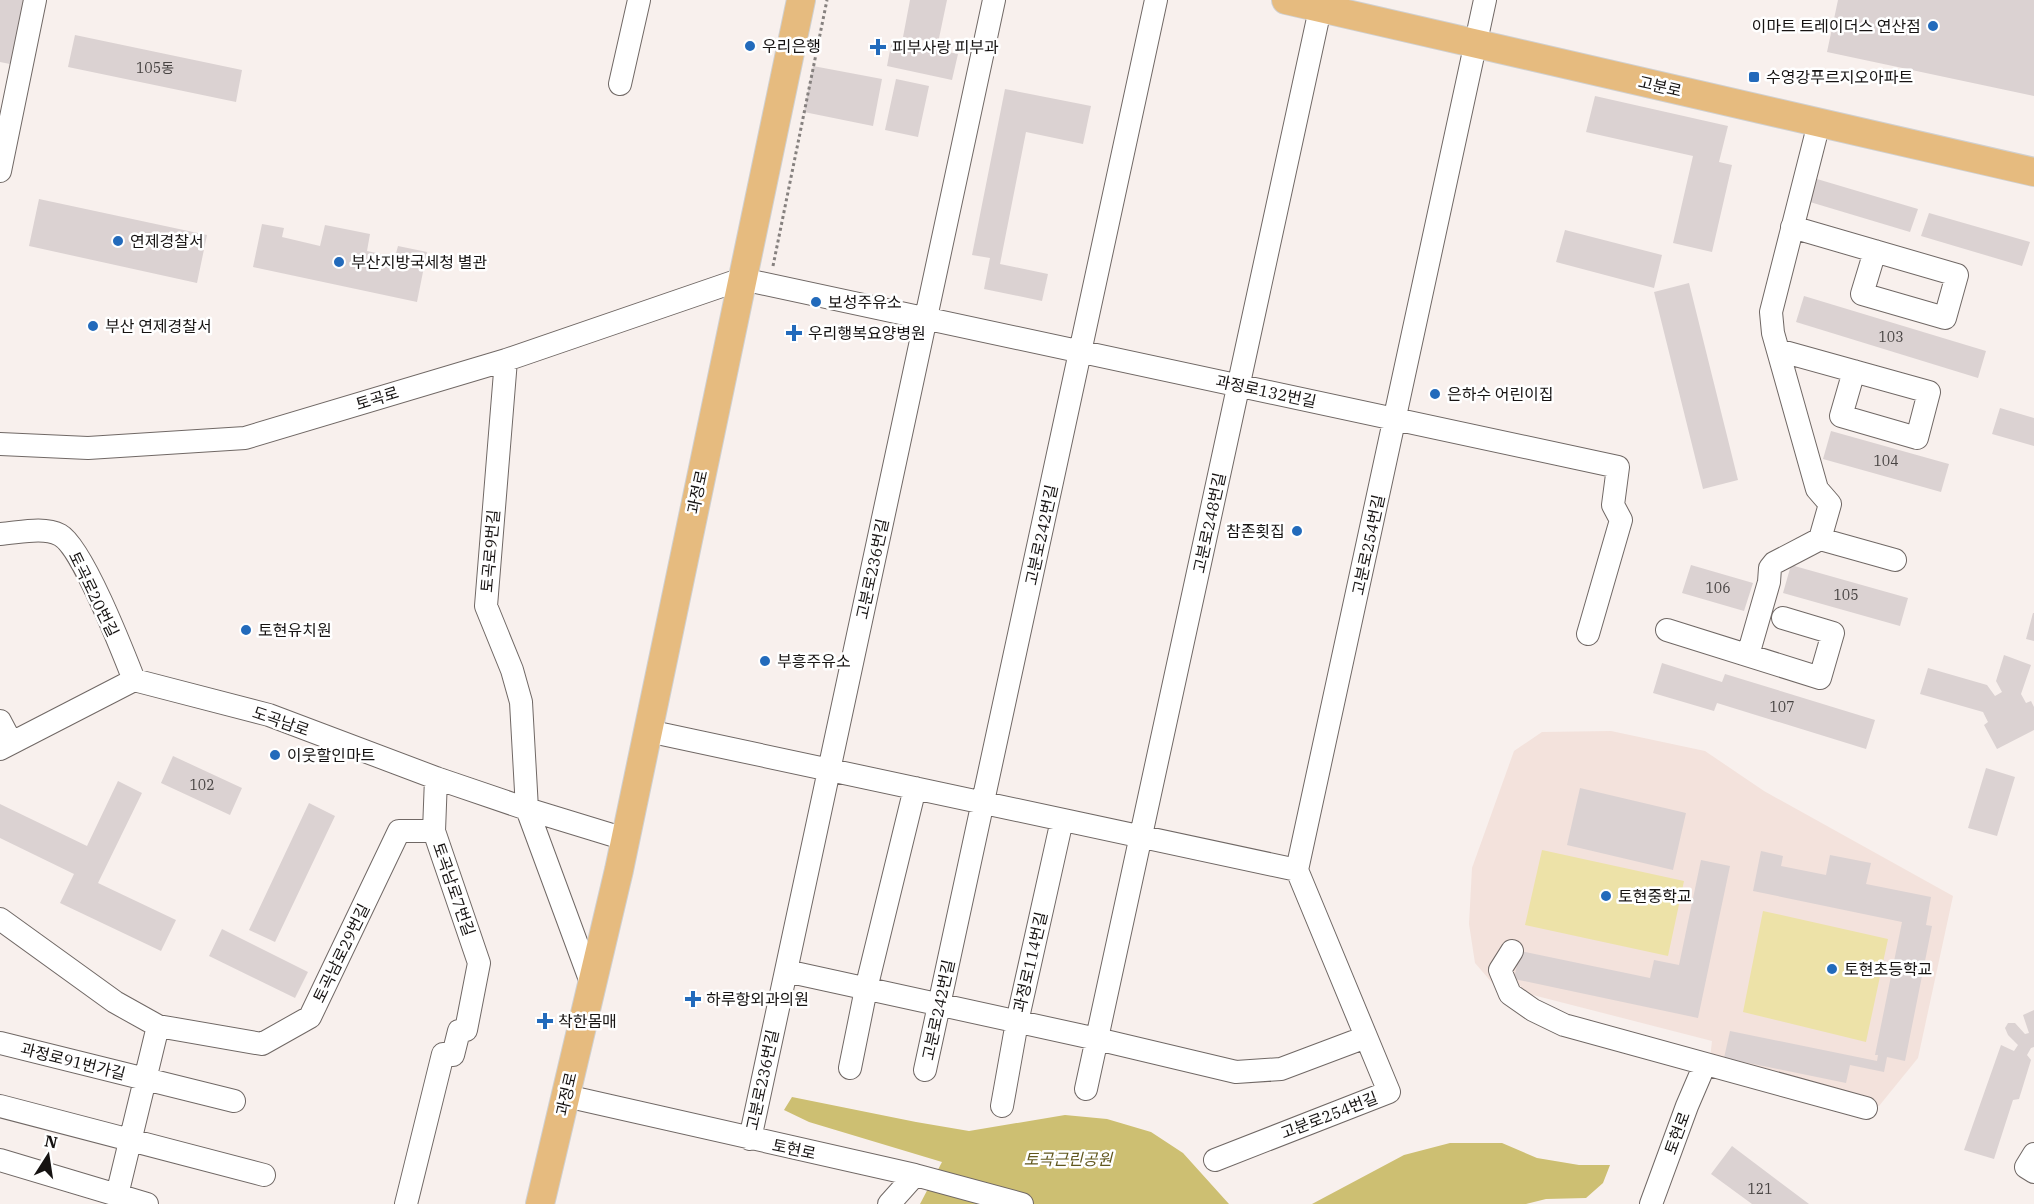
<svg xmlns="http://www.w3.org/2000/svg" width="2034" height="1204" viewBox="0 0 2034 1204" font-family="'IBM Plex Serif','Noto Sans KR',serif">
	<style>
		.built { fill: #f3e2dc }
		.green { fill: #ede2a8 }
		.forest { fill: #cdbf72 }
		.building { fill: #dbd2d2 }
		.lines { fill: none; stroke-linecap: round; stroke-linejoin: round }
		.minor-casing { stroke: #706865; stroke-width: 24 }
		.major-casing { stroke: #d0d0d0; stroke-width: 30 }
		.path { stroke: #86817f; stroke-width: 3; stroke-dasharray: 3 3; stroke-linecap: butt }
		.minor { stroke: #fff; stroke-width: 22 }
		.major { stroke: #e6bb7f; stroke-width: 28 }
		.poi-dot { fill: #226abb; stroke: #fff; stroke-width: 2 }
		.labels { text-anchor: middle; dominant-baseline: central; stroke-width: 5; stroke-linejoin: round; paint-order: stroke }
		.number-label { font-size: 14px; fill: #474342 }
		.poi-label { font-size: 16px; fill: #161312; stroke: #fff; text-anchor: start }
		.street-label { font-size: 16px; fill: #161312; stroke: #fff }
		.park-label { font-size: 16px; font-style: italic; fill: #61571d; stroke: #fff }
	</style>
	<rect width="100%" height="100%" fill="#f8f0ed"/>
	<path class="built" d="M1611,731L1705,751L1764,791L1953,896L1918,1058L1879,1106L1710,1059L1712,1041L1494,985L1475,963L1469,924L1472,868L1514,751L1542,732Z"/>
	<path class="green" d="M1542,850L1684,881L1668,956L1525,925Z
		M1763,911L1888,939L1866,1042L1743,1012Z"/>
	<path class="forest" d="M792,1097L916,1122L969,1131L1065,1115L1107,1119L1151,1132L1183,1153L1229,1204H920L942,1162L809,1122L784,1110Z
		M1450,1143H1502L1537,1158L1579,1165H1610L1603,1183L1586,1198L1546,1199L1526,1204H1312L1404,1155Z"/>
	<path class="building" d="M0,0H28L15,65L0,62Z
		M910,0H947L938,43L903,37Z
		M1838,0H2034V96L1827,52Z
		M75,35L242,70L236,102L68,67Z
		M892,40L958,54L952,80L887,66Z
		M813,66L882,79L873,126L804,112Z
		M896,79L929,86L918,137L885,130Z
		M1005,89L1091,106L1083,144L1026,132L1000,264L1048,274L1042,301L984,289L990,258L972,255Z
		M1595,96L1728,126L1719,162L1732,165L1712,252L1673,243L1693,156L1586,132Z
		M1817,179L1918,209L1910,232L1810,202Z
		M39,199L207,235L197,283L29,246Z
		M1929,213L2030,242L2022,266L1921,236Z
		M262,224L284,228L282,237L320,246L325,225L370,234L367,251L395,257L398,246L427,252L417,302L253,267Z
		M1565,230L1662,255L1654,288L1556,262Z
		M1689,283L1738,480L1703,489L1654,292Z
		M1804,296L1986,351L1978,378L1796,322Z
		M2000,408L2034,418V446L1992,434Z
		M1831,431L1949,464L1941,492L1823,459Z
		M1691,565L1753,583L1744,611L1682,593Z
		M1791,565L1908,598L1900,626L1783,593Z
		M2033,613H2034V641L2026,639Z
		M2004,655L2031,665L2021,694L2026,703L2031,701L2034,707V730L1997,749L1984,725L1988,722L1983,712L1920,694L1928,668L1987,685L1995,696L2002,692L1996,681Z
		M1662,663L1722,682L1725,674L1875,720L1866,749L1717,703L1714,711L1653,693Z
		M173,756L242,788L230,815L161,783Z
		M1986,768L2015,777L1997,836L1968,828Z
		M118,781L142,793L98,883L176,920L161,951L60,903L74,874L0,838V804L87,846Z
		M1580,788L1686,813L1673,870L1567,845Z
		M309,803L335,816L275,942L249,930Z
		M1761,851L1783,856L1781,866L1826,875L1830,855L1871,863L1866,884L1931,897L1926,925L1932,926L1905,1061L1887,1057L1884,1072L1850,1065L1846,1083L1724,1058L1730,1031L1877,1061L1878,1055H1875L1902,922L1753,891Z
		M1701,860L1730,866L1698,1018L1514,979L1520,951L1650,978L1654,960L1679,965Z
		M222,929L308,972L295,998L209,956Z
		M2034,1010V1047L2031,1048L2027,1055L2031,1060L2019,1099L2013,1100L1994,1159L1964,1150L2001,1045L2014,1051L2018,1045L2008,1035L2005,1028L2008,1023H2015L2025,1034L2029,1033L2023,1015Z
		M1732,1146L1809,1204H1752L1711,1174Z"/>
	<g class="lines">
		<defs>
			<path id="minor" d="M620,84L639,0
				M0,171L35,0
				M1792,227L1957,275L1945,318L1862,294L1875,251
				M1778,350L1929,392L1917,438L1841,416L1854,371
				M506,360L486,606L512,670L521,702L527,809L592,985
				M0,444L88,448L245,438L506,360L742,279L1618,467L1613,505L1621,520L1588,634
				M0,534C18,533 43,526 60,535C82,547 123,652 134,680
				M1820,539L1895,560
				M1667,630L1820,678L1833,633L1783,618
				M1748,655L1769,582L1770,568L1774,563L1820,539L1830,504L1817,489L1773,333L1771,312L1819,123
				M0,721L11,742
				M648,731L1297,870
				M0,749L134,680L269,715L436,778L527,809L625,839
				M0,919L115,1002L158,1026L262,1044L310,1017L399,831H434
				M1512,951L1500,970L1510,994L1533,1010L1564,1025L1866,1108
				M786,971L1097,1039L1236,1072L1281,1069L1366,1037
				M0,1043L234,1101
				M850,1068L866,989L915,788
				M925,1070L1156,0
				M1086,1089L1322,0
				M566,1096L915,1175L1022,1204
				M0,1106L264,1175
				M1002,1106L1017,1022L1062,820
				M750,1139L994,0
				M2034,1154L2026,1167L2034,1172
				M0,1160L147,1204
				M1215,1160L1389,1092L1297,870L1485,0
				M117,1195L158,1026
				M406,1204L443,1054L453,1055L459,1031L466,1030L479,963L434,831L436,778
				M889,1204L915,1175
				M1651,1204L1687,1106L1705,1064"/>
			<path id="major" d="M1286,0L2034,172
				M540,1204L619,870L801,0"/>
		</defs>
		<use href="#minor" class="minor-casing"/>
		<use href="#major" class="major-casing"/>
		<path class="path" d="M773,266L827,0"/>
		<use href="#minor" class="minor"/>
		<use href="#major" class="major"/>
	</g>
	<g class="poi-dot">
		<circle cx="1933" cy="26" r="6"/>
		<circle cx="750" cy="46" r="6"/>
		<path d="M875 38h6v6h6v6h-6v6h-6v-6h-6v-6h6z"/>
		<rect x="1748" y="71" width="12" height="12" rx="3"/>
		<circle cx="118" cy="241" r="6"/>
		<circle cx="339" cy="262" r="6"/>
		<circle cx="816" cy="302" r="6"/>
		<circle cx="93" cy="326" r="6"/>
		<path d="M791 324h6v6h6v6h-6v6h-6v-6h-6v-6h6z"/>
		<circle cx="1435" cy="394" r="6"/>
		<circle cx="1297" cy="531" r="6"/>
		<circle cx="246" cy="630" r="6"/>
		<circle cx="765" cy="661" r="6"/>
		<circle cx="275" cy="755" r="6"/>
		<circle cx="1606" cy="896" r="6"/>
		<circle cx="1832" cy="969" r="6"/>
		<path d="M690 990h6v6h6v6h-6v6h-6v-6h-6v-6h6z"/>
		<path d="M542 1012h6v6h6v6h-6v6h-6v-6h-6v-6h6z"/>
	</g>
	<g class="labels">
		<g class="number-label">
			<text x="155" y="68">105동</text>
			<text x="1891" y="337">103</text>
			<text x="1886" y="461">104</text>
			<text x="1718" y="588">106</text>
			<text x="1846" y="595">105</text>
			<text x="1782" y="707">107</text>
			<text x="202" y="785">102</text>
			<text x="1760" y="1189">121</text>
		</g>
		<g class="poi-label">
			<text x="1921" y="26" text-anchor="end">이마트 트레이더스 연산점</text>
			<text x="762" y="46">우리은행</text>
			<text x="892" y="47">피부사랑 피부과</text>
			<text x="1766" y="77">수영강푸르지오아파트</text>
			<text x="130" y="241">연제경찰서</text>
			<text x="351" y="262">부산지방국세청 별관</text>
			<text x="828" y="302">보성주유소</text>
			<text x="105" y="326">부산 연제경찰서</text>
			<text x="808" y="333">우리행복요양병원</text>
			<text x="1447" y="394">은하수 어린이집</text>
			<text x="1285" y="531" text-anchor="end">참존횟집</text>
			<text x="258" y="630">토현유치원</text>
			<text x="777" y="661">부흥주유소</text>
			<text x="287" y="755">이웃할인마트</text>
			<text x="1618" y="896">토현중학교</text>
			<text x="1844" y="969">토현초등학교</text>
			<text x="706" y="999">하루항외과의원</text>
			<text x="558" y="1021">착한몸매</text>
		</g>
		<g class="street-label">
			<text transform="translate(1660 86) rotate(13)">고분로</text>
			<text transform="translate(1266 391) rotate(12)">과정로132번길</text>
			<text transform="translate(377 398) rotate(-17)">토곡로</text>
			<text transform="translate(697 492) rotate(-78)">과정로</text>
			<text transform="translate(1209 523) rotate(-78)">고분로248번길</text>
			<text transform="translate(1041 535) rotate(-78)">고분로242번길</text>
			<text transform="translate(1368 545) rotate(-78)">고분로254번길</text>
			<text transform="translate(490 551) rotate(-85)">토곡로9번길</text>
			<text transform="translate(872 569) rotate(-78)">고분로236번길</text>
			<text transform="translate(94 594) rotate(64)">토곡로20번길</text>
			<text transform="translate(281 721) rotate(19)">도곡남로</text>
			<text transform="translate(454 889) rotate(71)">토곡남로7번길</text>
			<text transform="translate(341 953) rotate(-64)">토곡남로29번길</text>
			<text transform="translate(1030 962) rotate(-77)">과정로114번길</text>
			<text transform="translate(938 1010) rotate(-78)">고분로242번길</text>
			<text transform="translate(73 1061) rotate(14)">과정로91번가길</text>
			<text transform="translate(762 1080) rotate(-78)">고분로236번길</text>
			<text transform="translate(566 1094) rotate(-77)">과정로</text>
			<text transform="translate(1329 1115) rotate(-21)">고분로254번길</text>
			<text transform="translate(1677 1133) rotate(-70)">토현로</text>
			<text transform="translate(794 1149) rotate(12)">토현로</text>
		</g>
		<g class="park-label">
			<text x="1068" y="1159">토곡근린공원</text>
		</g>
	</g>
	<g transform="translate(48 1156) rotate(12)" stroke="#ffffff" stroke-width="4.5" paint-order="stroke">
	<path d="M0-4.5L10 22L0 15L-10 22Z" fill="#161312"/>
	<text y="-9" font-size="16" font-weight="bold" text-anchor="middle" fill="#161312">N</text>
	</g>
</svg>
